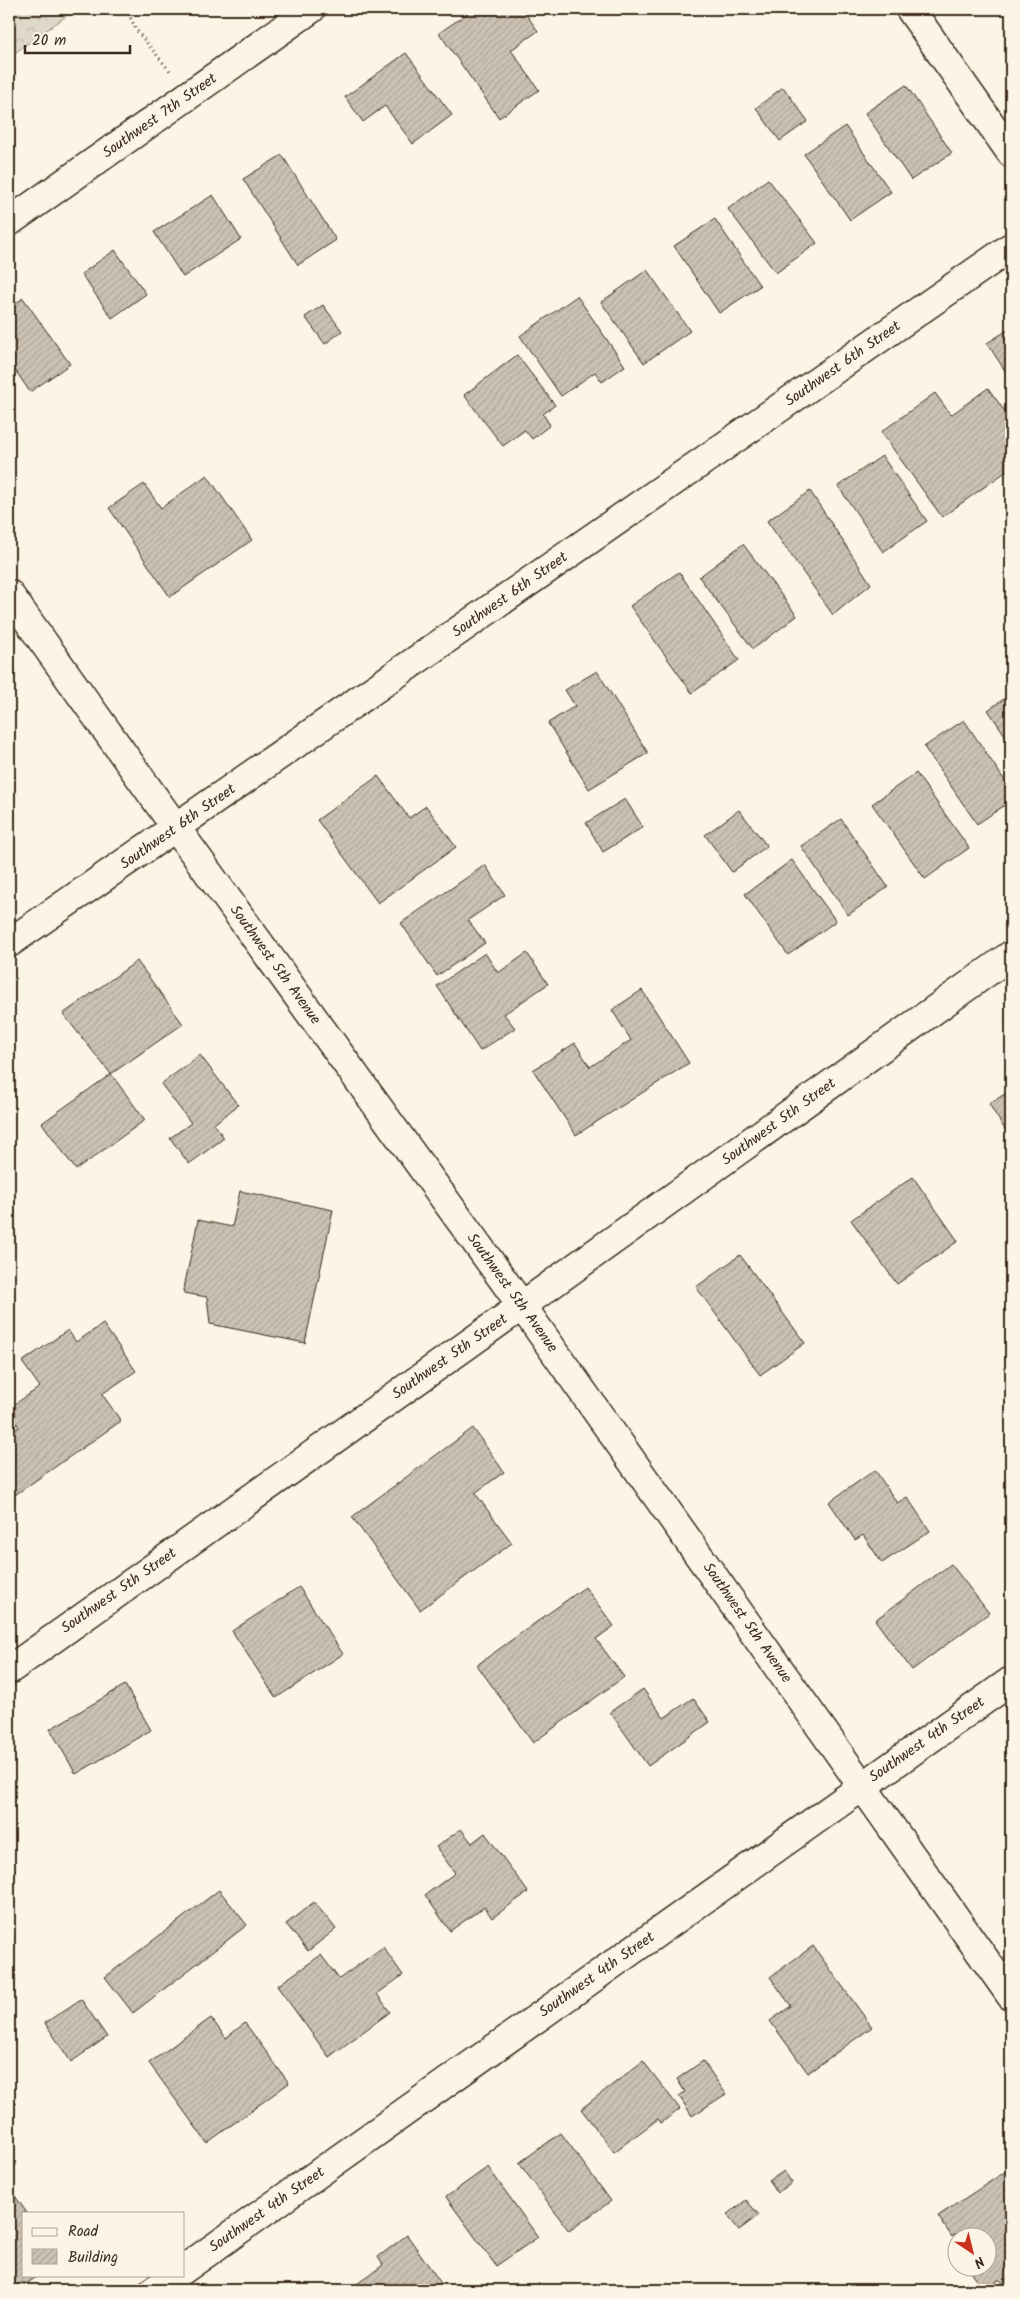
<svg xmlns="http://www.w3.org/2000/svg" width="1020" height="2299" viewBox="0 0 1020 2299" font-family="Kalam,sans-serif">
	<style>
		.forest { fill: url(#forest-crowns); stroke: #8e8173 }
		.building { fill: url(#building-hatch); stroke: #3b2a1e }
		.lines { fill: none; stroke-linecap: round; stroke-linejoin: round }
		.minor-casing { stroke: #3b2a1e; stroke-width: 31 }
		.tertiary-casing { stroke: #3b2a1e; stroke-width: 31 }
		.path { stroke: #3b2a1e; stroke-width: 3; stroke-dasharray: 1 4; stroke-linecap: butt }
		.minor { stroke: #fcf5e5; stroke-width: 28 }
		.tertiary { stroke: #fcf5e5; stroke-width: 28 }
		.labels { text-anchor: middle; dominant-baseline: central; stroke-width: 4.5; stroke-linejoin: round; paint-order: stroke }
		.street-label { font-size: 15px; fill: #3b2a1e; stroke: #fcf5e5 }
	</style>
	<defs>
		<pattern id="forest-crowns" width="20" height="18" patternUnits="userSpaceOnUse" patternTransform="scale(1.25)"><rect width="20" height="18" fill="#e0d8c8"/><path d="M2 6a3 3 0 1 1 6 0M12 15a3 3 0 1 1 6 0" fill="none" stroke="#c1baab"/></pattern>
		<pattern id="building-hatch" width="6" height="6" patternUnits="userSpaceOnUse" patternTransform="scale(1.25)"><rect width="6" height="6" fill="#ccc2b3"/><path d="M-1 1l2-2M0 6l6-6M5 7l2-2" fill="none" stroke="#b0a79a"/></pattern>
	</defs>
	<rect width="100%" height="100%" fill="#fcf5e5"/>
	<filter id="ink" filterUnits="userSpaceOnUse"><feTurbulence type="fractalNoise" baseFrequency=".02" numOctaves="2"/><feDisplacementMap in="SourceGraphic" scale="10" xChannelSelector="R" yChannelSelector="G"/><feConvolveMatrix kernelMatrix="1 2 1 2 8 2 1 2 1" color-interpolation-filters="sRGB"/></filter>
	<g filter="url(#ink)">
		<path class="forest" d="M9,9H76L9,57Z"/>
		<path class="building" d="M474,9H522L538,31L511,50L539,90L499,118L439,33Z
			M406,53L452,115L413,144L385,106L363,122L345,97Z
			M906,85L952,153L911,180L865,113Z
			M783,87L808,121L780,141L756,108Z
			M845,126L891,192L850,220L804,154Z
			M282,155L336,240L298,265L243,179Z
			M768,179L817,243L776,273L728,209Z
			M213,195L241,239L183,277L154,232Z
			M715,219L760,286L719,313L674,246Z
			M115,250L146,294L112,318L81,274Z
			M647,270L690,331L644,363L601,302Z
			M577,296L625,366L602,382L595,372L561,396L520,336Z
			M23,298L70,364L30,392L9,361V308Z
			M323,305L342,331L325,344L305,317Z
			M1011,328V380L987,343Z
			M517,355L555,405L543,414L550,425L532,439L525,430L503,446L464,395Z
			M988,388L1011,420V468L942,517L881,432L935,393L951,415Z
			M882,456L927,521L883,552L838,486Z
			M207,475L252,540L170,597L109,508L144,484L161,508Z
			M810,491L871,584L833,615L767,521Z
			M743,544L797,616L753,649L699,577Z
			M679,572L739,660L692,693L630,606Z
			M597,671L648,753L589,789L548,723L575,706L565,690Z
			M1011,694V744L988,710Z
			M964,720L1011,790V801L977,824L924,747Z
			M916,773L969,848L925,879L872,804Z
			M378,776L409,818L426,806L456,847L378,903L317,820Z
			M625,799L643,827L603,852L586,823Z
			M739,810L767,846L732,872L705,835Z
			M841,819L888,887L848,915L801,846Z
			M792,860L836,921L788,955L745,894Z
			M485,865L505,895L468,920L485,943L437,976L401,923Z
			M485,953L498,973L527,953L548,984L504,1014L515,1028L480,1051L437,986Z
			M137,961L183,1024L111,1074L63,1014Z
			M642,990L689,1063L576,1135L533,1070L575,1043L590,1067L631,1040L612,1010Z
			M200,1055L238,1105L214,1124L224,1138L189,1164L170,1138L191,1123L161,1084Z
			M111,1074L145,1120L76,1170L42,1123Z
			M1011,1090V1139L989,1104Z
			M913,1177L958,1241L897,1284L851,1220Z
			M240,1191L333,1210L305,1343L210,1324L207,1297L183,1293L198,1220L232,1227Z
			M740,1255L805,1343L760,1375L696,1287Z
			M103,1324L136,1371L102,1394L121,1421L9,1499V1434L19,1427L9,1412V1408L40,1387L22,1362L68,1330L76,1342Z
			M473,1428L504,1472L475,1493L512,1543L420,1610L352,1517Z
			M875,1470L897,1503L907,1497L930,1531L882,1563L863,1535L855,1540L829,1502Z
			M951,1564L989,1613L912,1670L875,1620Z
			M299,1587L343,1654L276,1698L232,1631Z
			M585,1587L614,1626L596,1639L624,1677L533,1743L477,1665Z
			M125,1685L151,1730L76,1774L50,1729Z
			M643,1689L664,1718L693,1698L710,1722L648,1766L610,1712Z
			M461,1829L472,1843L485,1833L528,1892L492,1918L484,1907L450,1931L425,1895L455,1873L436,1847Z
			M219,1890L247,1925L133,2013L105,1977Z
			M314,1902L336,1929L308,1951L286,1924Z
			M813,1946L872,2027L808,2073L770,2021L791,2006L770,1977Z
			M383,1947L403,1975L377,1994L390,2012L329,2057L277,1986L321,1955L339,1979Z
			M81,1999L107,2037L71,2062L45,2023Z
			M211,2018L226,2038L245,2023L289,2083L207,2143L149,2063Z
			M643,2061L680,2109L661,2123L658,2119L614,2152L581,2109Z
			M703,2061L726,2094L692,2116L679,2096L685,2092L677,2079Z
			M561,2133L611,2201L569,2231L519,2163Z
			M488,2167L538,2237L496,2266L446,2197Z
			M1008,2170L1011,2175V2290H1007L1000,2279L983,2290L970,2270L975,2266H988V2236H967L963,2230L952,2237L938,2216Z
			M784,2171L792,2183L777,2193L769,2181Z
			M15,2196L27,2213H24V2275H39L18,2290H9V2201Z
			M746,2200L759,2215L739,2230L727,2215Z
			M407,2235L443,2286L438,2290H350V2289L383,2265L378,2257Z"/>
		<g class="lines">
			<defs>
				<path id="minor" d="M9,222L311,9
					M9,594L176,828L522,1306L1011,1996
					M9,943L1011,247
					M9,1670L467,1345L1011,955
					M184,2269L1011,1681
					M154,2290L176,2275"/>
				<path id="tertiary" d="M910,9L1011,153"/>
			</defs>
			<use href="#minor" class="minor-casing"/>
			<use href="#tertiary" class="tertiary-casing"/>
			<path class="path" d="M126,9L137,31L170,71"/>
			<use href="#minor" class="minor"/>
			<use href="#tertiary" class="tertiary"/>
		</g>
	</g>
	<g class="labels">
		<g class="street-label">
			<text transform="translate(160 116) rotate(-35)">Southwest 7th Street</text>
			<text transform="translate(843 364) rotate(-35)">Southwest 6th Street</text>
			<text transform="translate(510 595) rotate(-35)">Southwest 6th Street</text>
			<text transform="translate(178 827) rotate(-35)">Southwest 6th Street</text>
			<text transform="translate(275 965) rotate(54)">Southwest 5th Avenue</text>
			<text transform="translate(779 1122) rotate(-36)">Southwest 5th Street</text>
			<text transform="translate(512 1293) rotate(54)">Southwest 5th Avenue</text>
			<text transform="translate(450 1357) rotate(-35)">Southwest 5th Street</text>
			<text transform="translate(119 1591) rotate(-35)">Southwest 5th Street</text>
			<text transform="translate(747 1623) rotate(55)">Southwest 5th Avenue</text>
			<text transform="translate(927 1740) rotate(-35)">Southwest 4th Street</text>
			<text transform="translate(597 1975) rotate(-35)">Southwest 4th Street</text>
			<text transform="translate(267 2210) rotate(-35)">Southwest 4th Street</text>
		</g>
	</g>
	<rect width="1020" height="2299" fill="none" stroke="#fcf5e5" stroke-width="30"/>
	<rect x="15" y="15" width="990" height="2269" fill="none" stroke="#3b2a1e" stroke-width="2" filter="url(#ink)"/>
	<rect x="22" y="2212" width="162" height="65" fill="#fcf5e5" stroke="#afa495"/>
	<rect x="32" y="2228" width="25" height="8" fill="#fcf5e5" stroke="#afa495"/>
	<text x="68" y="2236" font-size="15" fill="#3b2a1e">Road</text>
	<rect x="32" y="2249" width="25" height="15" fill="url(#building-hatch)" stroke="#afa495"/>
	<text x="68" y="2262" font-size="15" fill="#3b2a1e">Building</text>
	<g transform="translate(972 2252) rotate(145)"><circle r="24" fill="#fcf5e5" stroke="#afa495"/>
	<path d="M0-4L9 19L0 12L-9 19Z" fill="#c8321e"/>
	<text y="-8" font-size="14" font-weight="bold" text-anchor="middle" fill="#3b2a1e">N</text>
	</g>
	<path d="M25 45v8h105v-8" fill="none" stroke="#3b2a1e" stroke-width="2.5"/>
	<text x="32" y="45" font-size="15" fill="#3b2a1e" stroke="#fcf5e5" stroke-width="4" paint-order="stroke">20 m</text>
</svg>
